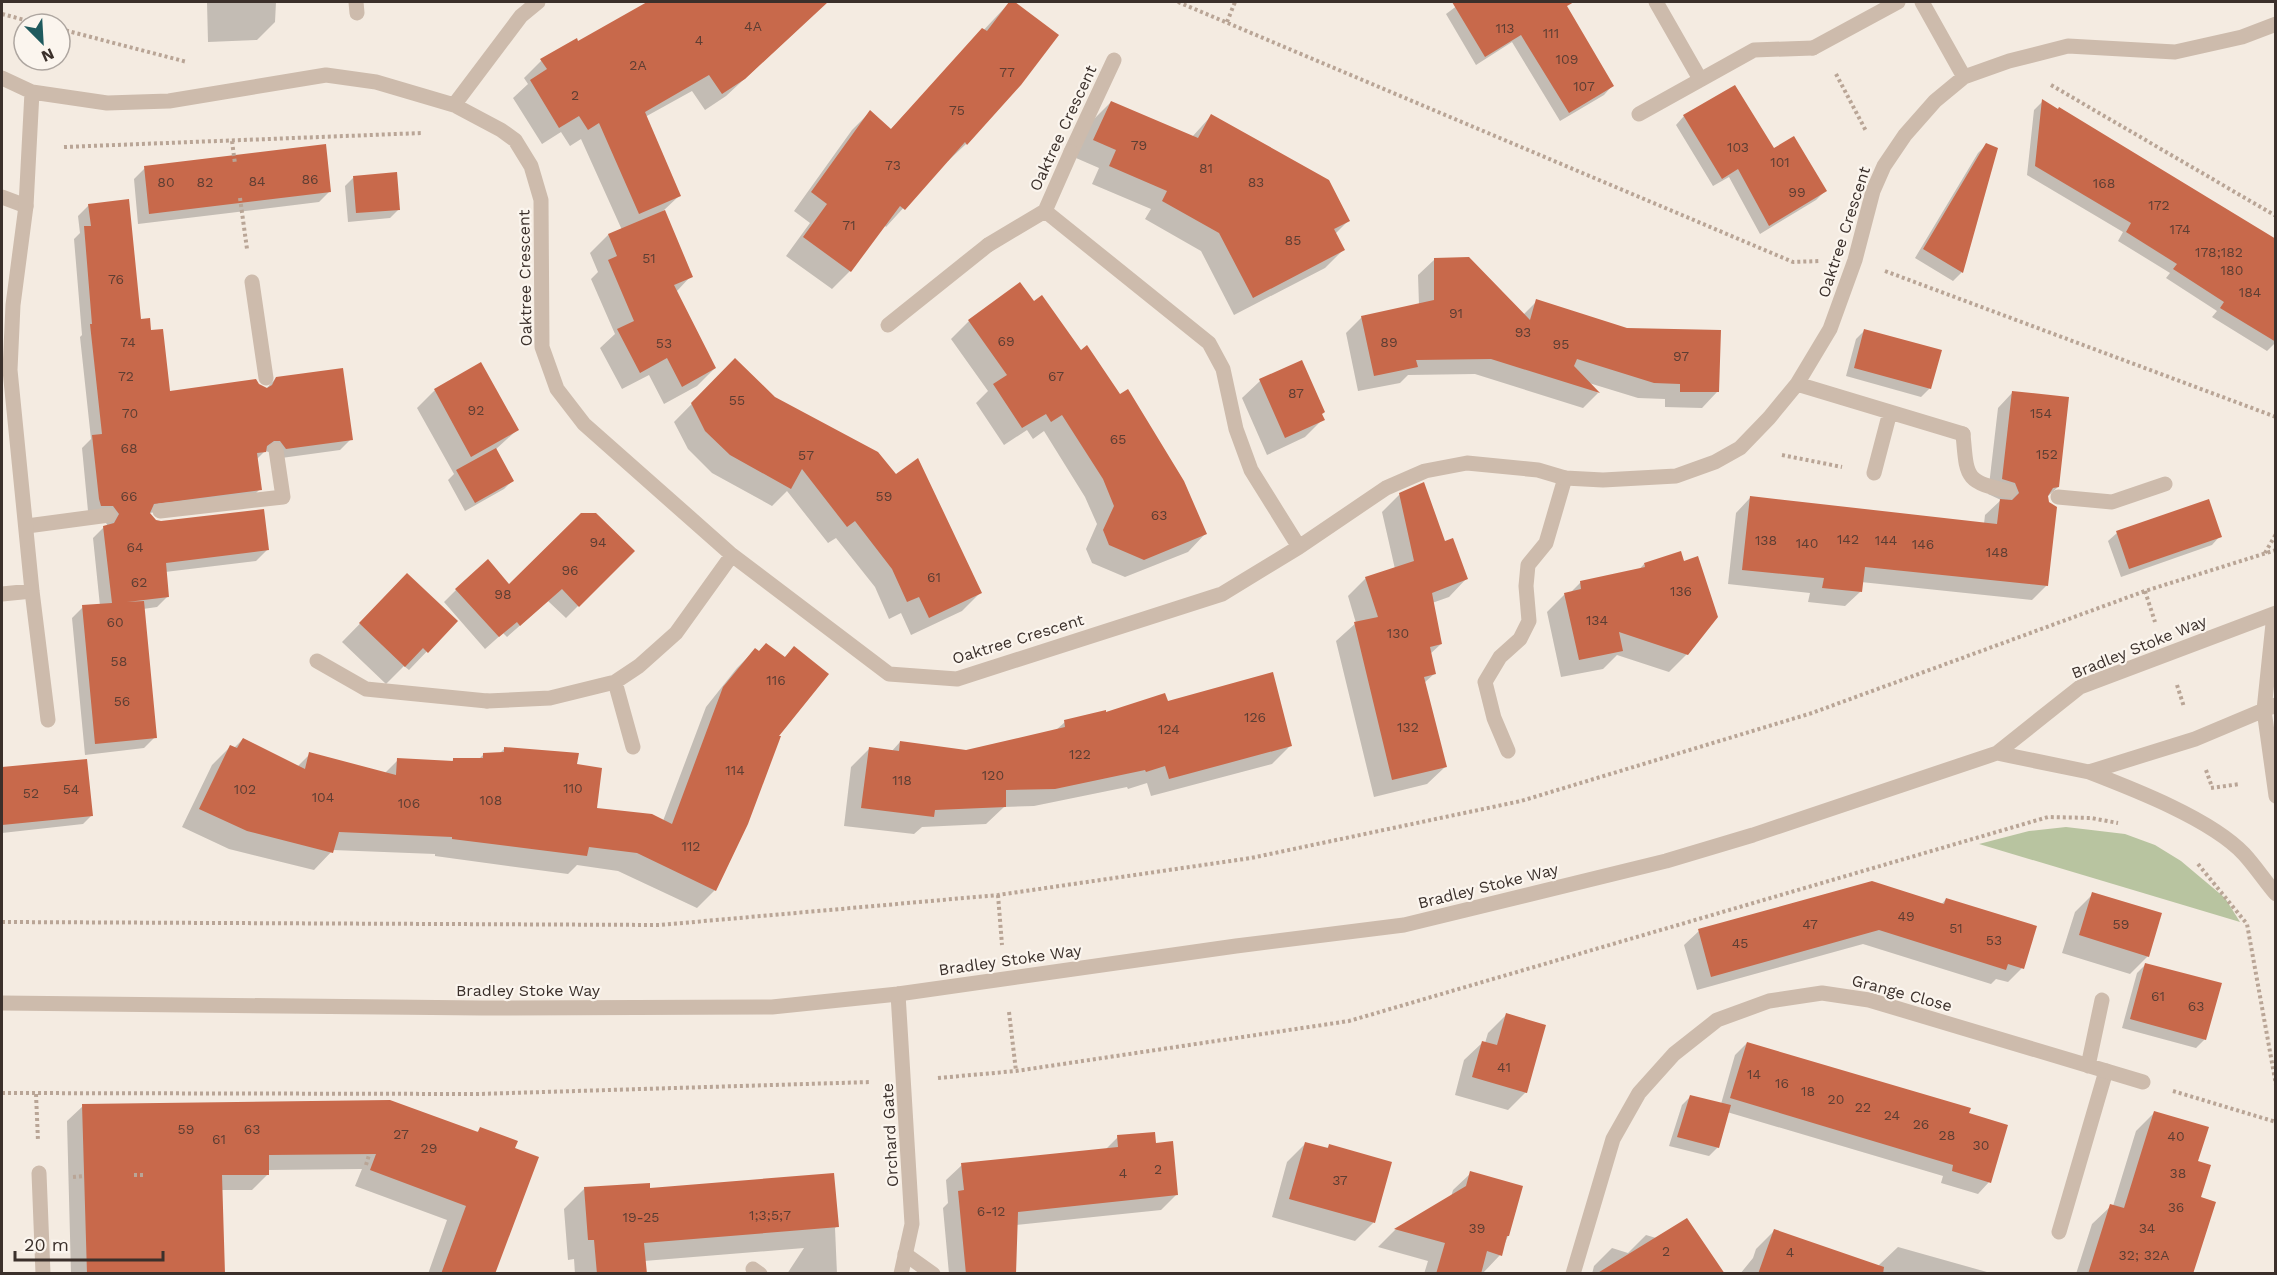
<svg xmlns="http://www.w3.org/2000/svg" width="2277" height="1275" viewBox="0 0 2277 1275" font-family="'Work Sans',sans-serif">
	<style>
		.green { fill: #b8c4a0 }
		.shadow { fill: #0003 }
		.building { fill: #c8694b }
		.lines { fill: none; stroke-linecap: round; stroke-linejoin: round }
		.path { stroke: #b9a596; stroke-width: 4; stroke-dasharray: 3 3; stroke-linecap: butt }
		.service { stroke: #cdbbac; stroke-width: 15 }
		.minor { stroke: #cdbbac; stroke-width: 15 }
		.tertiary { stroke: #cdbbac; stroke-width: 15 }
		.labels { text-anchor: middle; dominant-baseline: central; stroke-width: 4.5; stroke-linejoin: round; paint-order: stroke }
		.number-label { font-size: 14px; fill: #5e3e33 }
		.street-label { font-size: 16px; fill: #3b302b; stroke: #fbf5ee }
	</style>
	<rect width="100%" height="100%" fill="#f4ebe1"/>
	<path class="green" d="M2066,827L2125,834L2155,845L2181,861L2225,898L2240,922L1979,844L2029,831Z"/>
	<path class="shadow" d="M207,2H276L275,22L257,40L208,42Z
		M686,2H819L795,32L726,96L705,110L692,91L645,117L679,196L663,211L691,276L676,292L715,368L697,386L664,404L649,375L622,389L600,348L615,334L591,279L598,272L590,253L608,235L622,230L581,139L570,146L561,132L542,144L513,98L528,84L524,78L541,61L578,43L645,28Z
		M1010,2L1057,35L966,144L948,161L947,160L886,227L884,225L850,271L832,289L786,256L810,223L794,211L852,130L870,112L890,130Z
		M1462,2H1561L1612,86L1604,95L1560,121L1512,42L1476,65L1446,14Z
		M2043,101L2276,260V342L2267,351L2212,317L2217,311L2166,278L2170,273L2118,241L2123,232L2027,175L2034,110Z
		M1111,102L1192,137L1211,116L1348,221L1335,234L1343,250L1325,268L1234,315L1201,251L1145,219L1151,209L1092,184L1099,168L1076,158L1093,120Z
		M1684,116L1774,150L1825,191L1816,200L1760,234L1729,177L1713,186L1676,125Z
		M1987,144L1962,272L1953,281L1915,258L1978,153Z
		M145,168L330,191L319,202L138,224L134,179Z
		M353,178L399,209L390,218L348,222L345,186Z
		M89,205L139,321L150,331L169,393L258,386L266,389L276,378L351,439L340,450L274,459L269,452L265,451L257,459L260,489L249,500L149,513L155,521L267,550L256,561L165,572L168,596L157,607L143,609L155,737L144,748L85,755L72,618L83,607L100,606L93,538L104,527L108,526L102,517L88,511L82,448L91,439L80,337L82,335L74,239L80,233L78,216Z
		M1434,260L1523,315L1537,301L1717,392L1702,408L1665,407V399L1638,398L1589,383L1598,393L1583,408L1475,374L1408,375L1400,383L1358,391L1346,333L1362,317L1419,305L1418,275Z
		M1020,284L1033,303L1080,352L1119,396L1205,534L1188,552L1125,577L1092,563L1086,549L1097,524L1085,497L1044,431L1033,439L1027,430L1004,445L976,403L988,391L951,339L969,321Z
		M1865,330L1930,388L1921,397L1846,376L1856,339Z
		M735,360L980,593L962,611L911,635L901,613L889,619L875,587L836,538L828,543L787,491L772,506L712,473L688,449L674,422Z
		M1260,381L1321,414L1323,419L1305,437L1267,455L1242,398Z
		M435,390L517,430L495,450L512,481L504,489L465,511L448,480L454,474L417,408Z
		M2012,393L2058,487L2047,497V585L2032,600L1861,582L1860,592L1845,606L1808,602L1810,593L1728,584L1736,513L1750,498L1984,524L1985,515L2001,500L1988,494L1998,408Z
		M1400,494L1444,542L1466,579L1449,597L1432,603L1441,644L1430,654L1434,674L1424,683L1445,767L1427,784L1374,797L1336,641L1356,623L1348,596L1366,578L1395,569L1382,512Z
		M2117,533L2220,536L2212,545L2121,577L2108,541Z
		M633,551L566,618L548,601L507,637L503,633L485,649L444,602L456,590L509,586Z
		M1644,564L1687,654L1669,672L1617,655L1603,669L1561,677L1547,612L1565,594L1570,593L1580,583L1638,571Z
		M390,593L456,621L409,670L404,666L386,684L342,642Z
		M794,648L776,737L715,890L697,908L618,871L577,865L568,874L435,856V854L333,850L314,870L229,849L182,827L212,765L230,747L234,748L243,739L297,767L310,754L385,773L398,760L451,762L454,759L478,760L484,754H499L505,748L576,765L596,809L663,821L706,707L737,668L755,650L784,658Z
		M1167,703L1290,746L1272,764L1151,796L1147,783L1128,789L1127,787L1034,806L1004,807L986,824L922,827L914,834L844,826L851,767L869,749L891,752L900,742L966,752L1055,731L1065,722Z
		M86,760L92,815L83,824L2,833V769Z
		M2093,894L2148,956L2130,974L2062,953L2075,912Z
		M1946,899L2022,968L2008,982L1996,979L1991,984L1863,944L1697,990L1684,945L1699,931L1941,905Z
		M2146,964L2205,1039L2196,1048L2122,1028L2137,973Z
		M1506,1015L1526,1092L1508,1110L1455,1095L1464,1060L1482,1043H1485L1488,1033Z
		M1747,1043L1968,1114L1989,1182L1978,1194L1941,1183L1943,1176L1727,1112L1718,1147L1709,1156L1669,1146L1682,1105L1691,1096L1721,1104L1735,1055Z
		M83,1106L476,1133L481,1128L513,1149L494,1274H428L447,1220L355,1186L362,1169L268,1170V1174L252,1190H220L223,1274H71L67,1121Z
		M2155,1112L2196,1162L2174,1274H2076L2092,1224L2111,1206H2113L2136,1131Z
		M1118,1137L1155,1145L1176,1195L1161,1210L1016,1225L1015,1274H949L943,1208L948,1203L946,1180L962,1165L1105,1150Z
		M1305,1144L1326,1149L1329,1146L1390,1163L1373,1223L1355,1241L1272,1217L1287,1162Z
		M1471,1173L1508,1236L1500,1255L1483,1273L1424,1274L1428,1261L1378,1247L1395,1230L1451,1197L1453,1190Z
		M585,1188L649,1190L837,1226L835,1228L837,1274H787L804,1248L644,1261L646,1274H575L574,1259L568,1260L564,1209Z
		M1774,1231L1806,1274H1740L1753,1258L1756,1249Z
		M1646,1235L1656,1238L1723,1274H1592L1594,1266L1612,1248L1628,1253Z
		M1898,1247L1994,1274H1877L1879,1265Z"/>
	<path class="building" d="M647,2H828L745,79L722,94L709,75L645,112L681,196L639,214L599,123L588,130L579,116L559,128L530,80L547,69L540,59L577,38L578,41Z
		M1009,2H1015L1059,35L1021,85L967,145L965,142L905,210L900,206L851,272L803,237L827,204L811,192L870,110L891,129L982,28L987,31Z
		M1452,2H1574L1567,6L1614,86L1569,113L1521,35L1485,57Z
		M1735,85L1774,148L1794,136L1827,191L1769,226L1738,169L1722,179L1683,115Z
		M2042,99L2058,109L2059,107L2276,239V342L2220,308L2224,302L2173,269L2177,264L2126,232L2131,223L2035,166Z
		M1111,101L1198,138L1211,114L1329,180L1350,221L1334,229L1345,250L1253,298L1219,233L1162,201L1167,191L1109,166L1116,150L1093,140Z
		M1986,143L1998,148L1963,273L1923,249Z
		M326,144L331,192L149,214L144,166Z
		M397,172L400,210L356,213L353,176Z
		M129,199L141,319L150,318L151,330L163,329L170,391L256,379L259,384L267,388L272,385L276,377L343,368L353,440L286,449L280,441H274L267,446L266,452L257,453L262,490L154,504L150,513L156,520L161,521L264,509L269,550L166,563L169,597L127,602L144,601L157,738L95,744L82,605L112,603L103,526L114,523L119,514L113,506H101L99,499L92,435L102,434L90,324H92L84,226H91L88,204Z
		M665,210L693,277L674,285L716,368L682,387L667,358L640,373L617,329L634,321L608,260L617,256L608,234Z
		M1469,257L1530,320L1536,299L1627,328L1721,330L1719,392H1680V384L1654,383L1577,359L1574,366L1600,393L1491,359L1416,360L1418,367L1374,376L1361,316L1434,300V258Z
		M1020,282L1034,301L1042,295L1081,350L1087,345L1120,394L1128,389L1184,481L1207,534L1144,560L1109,545L1103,530L1114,506L1103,479L1062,415L1051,422L1046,414L1022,428L993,384L1007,375L968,320Z
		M1864,329L1942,350L1931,389L1854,368Z
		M735,358L775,397L878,452L896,474L918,458L982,593L929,618L919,597L907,602L892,569L855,521L847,527L802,469L791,489L730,455L705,431L691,403Z
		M1302,360L1325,412L1322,414L1325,420L1285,438L1259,379Z
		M481,362L519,430L471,457L434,389Z
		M2012,391L2069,397L2059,487L2053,488L2048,496L2049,502L2057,507L2048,586L1865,567L1862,592L1822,588L1824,578L1742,570L1750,496L1997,524L2000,499L2012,500L2019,493L2015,483L2002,479Z
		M496,448L514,481L475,503L456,470Z
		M1424,482L1445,541L1453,538L1468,579L1432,593L1442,644L1430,647L1436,674L1424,677L1447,767L1392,780L1354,622L1378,617L1365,577L1414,561L1399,493Z
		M2209,499L2222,537L2129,569L2116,531Z
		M581,513H596L635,551L579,607L562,589L520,626L517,622L499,637L455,589L488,559L509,584Z
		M1681,551L1684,561L1698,556L1718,617L1688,655L1619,632L1623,651L1579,660L1564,593L1581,589L1580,581L1645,567L1644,563Z
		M407,573L458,621L428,653L423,648L405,667L359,623Z
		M766,643L785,657L794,646L829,674L779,736H781L748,824L716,891L637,853L589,847L587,856L452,839V837L339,832L333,853L247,831L199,809L230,745L237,748L243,738L305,769L309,752L396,775L397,758L453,761V758H483V753L504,752V747L579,753L577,764L602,768L597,808L652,814L672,824L723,687L755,648L759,651Z
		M1273,672L1292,746L1169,779L1165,766L1146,772L1145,770L1055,789L1006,790V807L935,810L934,817L861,808L869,747L899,751L900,741L966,750L1065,727L1064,720L1106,710V712L1165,693L1168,701Z
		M87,759L93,816L2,825V767Z
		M1872,881L1944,904L1946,898L2037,926L2024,969L2008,964L2006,970L1879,930L1711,977L1698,929Z
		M2092,892L2162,913L2149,957L2079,935Z
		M2145,963L2222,983L2206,1040L2130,1019Z
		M1506,1013L1546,1025L1527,1093L1472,1077L1482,1041L1497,1045Z
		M1747,1042L1971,1108L1969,1113L2008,1125L1991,1183L1952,1171L1953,1165L1730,1098Z
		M1690,1095L1731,1105L1719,1148L1677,1137Z
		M390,1100L478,1132L480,1127L518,1141L515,1148L539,1157L495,1274H441L466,1206L370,1170L376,1154L269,1155V1175H222L225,1274H87L82,1104Z
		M2154,1111L2209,1127L2198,1161L2211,1165L2201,1197L2216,1202L2193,1274H2088L2110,1204L2124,1208Z
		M1155,1132L1156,1143L1173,1141L1178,1195L1018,1212L1016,1274H966L958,1191L964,1190L961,1163L1118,1147L1117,1135Z
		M1305,1142L1328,1148L1329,1144L1392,1162L1375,1223L1289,1199Z
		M1470,1171L1523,1186L1509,1236H1507L1502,1256L1487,1251L1481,1274H1436L1445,1243L1394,1229L1466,1186Z
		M834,1173L839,1227L644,1243L647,1274H597L594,1240H588L584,1187L650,1183V1188Z
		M1687,1218L1725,1274H1596Z
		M1774,1229L1884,1267L1883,1274H1758Z"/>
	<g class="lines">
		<path class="path" d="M1178,2L1793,262L1820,261
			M2,14L40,24
			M1227,22L1235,2
			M60,29L187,62
			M1836,74L1866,131
			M2051,85L2276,216
			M232,141L235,164
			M64,147L422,133
			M240,198L247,249
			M1885,271L2276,417
			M1782,455L1842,467
			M2265,553L2276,534
			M2145,591L2155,622
			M2177,685L2184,707
			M2206,770L2212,787
			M2211,788L2240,784
			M2198,864L2247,924L2276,1085
			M998,895L1002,945
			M2,922L660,925L998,895L1251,858L1521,801L1812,713L2145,591L2276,550
			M1009,1012L1016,1071
			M938,1078L1016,1071L1349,1021L2048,817L2091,818L2118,823
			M2173,1091L2276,1122
			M2,1093L478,1094L871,1082
			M36,1094L38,1141
			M366,1165L369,1155
			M134,1175H145
			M73,1177L84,1176"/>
		<path class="service" d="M356,2L357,13
			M1656,2L1700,79
			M1639,114L1754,50L1813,48
			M1071,152L1114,60
			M2,197L26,206
			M252,282L266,378
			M888,325L988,245
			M1963,434C1967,477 1964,482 2009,491
			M2058,497L2112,502L2165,484
			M160,511L283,497L276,450
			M27,526L109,515
			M317,661L366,689L487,701
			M1508,751L1494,718L1485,682L1500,657L1520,639L1529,621L1526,586L1528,565L1546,543L1565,478
			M2059,1232L2106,1071
			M905,1254L933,1274
			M753,1269L760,1274"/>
		<path class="minor" d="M1922,2L1964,77
			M1813,48L1898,2
			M2,78L32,92L107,103L169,101L326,75L376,82L454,105L501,130L515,140L531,166L541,200L542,347L557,389L584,424L732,555L889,674L957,679L1222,594L1299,547L1386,488L1425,471L1467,463L1538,470L1565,478L1603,480L1676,476L1715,462L1740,448L1769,418L1797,384L1830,329L1855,260L1873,191L1884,166L1905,135L1935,101L1964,77L2009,61L2068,46L2175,52L2242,37L2276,24
			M32,92L26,206L13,305L10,370L32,591L48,720
			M454,105L521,16L538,2
			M1045,211L1209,343L1223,369L1236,429L1251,470L1299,547
			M988,245L1045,211L1071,152
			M1797,384L1963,434
			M1874,473L1890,412
			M2,594L32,591
			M615,682L633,747
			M487,701L550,698L615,682L639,666L676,633L732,555
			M898,994L912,1224L901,1274
			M2088,1066L2102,1000
			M39,1173L43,1274
			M1573,1274L1613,1139L1639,1093L1674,1054L1717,1020L1769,1001L1822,993L1869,1000L2143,1082"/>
		<path class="tertiary" d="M2274,614L2264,710L2276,796
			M1997,753L2089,772L2195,739L2276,705
			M2089,772C2133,789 2211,819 2244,854C2255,866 2265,881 2276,894
			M2,1003L482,1008L772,1007L898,994L1236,946L1404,925L1666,861L1753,835L1997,753L2080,687L2276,613"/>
	</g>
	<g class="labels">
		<g class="number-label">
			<text x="753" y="26">4A</text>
			<text x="1505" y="28">113</text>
			<text x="1551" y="33">111</text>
			<text x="699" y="40">4</text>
			<text x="1567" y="59">109</text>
			<text x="638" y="65">2A</text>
			<text x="1007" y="72">77</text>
			<text x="1584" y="86">107</text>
			<text x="575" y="95">2</text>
			<text x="957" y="110">75</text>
			<text x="1139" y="145">79</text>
			<text x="1738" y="147">103</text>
			<text x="1780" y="162">101</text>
			<text x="893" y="165">73</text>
			<text x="1206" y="168">81</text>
			<text x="310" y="179">86</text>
			<text x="257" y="181">84</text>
			<text x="166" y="182">80</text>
			<text x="205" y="182">82</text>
			<text x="1256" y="182">83</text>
			<text x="2104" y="183">168</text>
			<text x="1797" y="192">99</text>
			<text x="2159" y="205">172</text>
			<text x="849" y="225">71</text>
			<text x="2180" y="229">174</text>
			<text x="1293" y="240">85</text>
			<text x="2219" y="252">178;182</text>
			<text x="649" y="258">51</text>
			<text x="2232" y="270">180</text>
			<text x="116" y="279">76</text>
			<text x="2250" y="292">184</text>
			<text x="1456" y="313">91</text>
			<text x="1523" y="332">93</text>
			<text x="1006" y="341">69</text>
			<text x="128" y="342">74</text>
			<text x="1389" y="342">89</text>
			<text x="664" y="343">53</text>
			<text x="1561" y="344">95</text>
			<text x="1681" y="356">97</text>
			<text x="126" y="376">72</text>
			<text x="1056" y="376">67</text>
			<text x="1296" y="393">87</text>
			<text x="737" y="400">55</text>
			<text x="476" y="410">92</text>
			<text x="130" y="413">70</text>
			<text x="2041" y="413">154</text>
			<text x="1118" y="439">65</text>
			<text x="129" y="448">68</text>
			<text x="2047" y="454">152</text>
			<text x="806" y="455">57</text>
			<text x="129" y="496">66</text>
			<text x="884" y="496">59</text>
			<text x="1159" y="515">63</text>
			<text x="1848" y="539">142</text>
			<text x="1766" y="540">138</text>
			<text x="1886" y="540">144</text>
			<text x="598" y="542">94</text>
			<text x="1807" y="543">140</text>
			<text x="1923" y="544">146</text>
			<text x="135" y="547">64</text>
			<text x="1997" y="552">148</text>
			<text x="570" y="570">96</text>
			<text x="934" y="577">61</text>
			<text x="139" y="582">62</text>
			<text x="1681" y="591">136</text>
			<text x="503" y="594">98</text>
			<text x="1597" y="620">134</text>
			<text x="115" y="622">60</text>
			<text x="1398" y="633">130</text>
			<text x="119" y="661">58</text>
			<text x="776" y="680">116</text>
			<text x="122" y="701">56</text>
			<text x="1255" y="717">126</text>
			<text x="1408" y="727">132</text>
			<text x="1169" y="729">124</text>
			<text x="1080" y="754">122</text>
			<text x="735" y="770">114</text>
			<text x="993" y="775">120</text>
			<text x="902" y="780">118</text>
			<text x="573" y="788">110</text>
			<text x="71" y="789">54</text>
			<text x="245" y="789">102</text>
			<text x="31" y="793">52</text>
			<text x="323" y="797">104</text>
			<text x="491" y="800">108</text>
			<text x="409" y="803">106</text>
			<text x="691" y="846">112</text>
			<text x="1906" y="916">49</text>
			<text x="1810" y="924">47</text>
			<text x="2121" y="924">59</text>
			<text x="1956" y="928">51</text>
			<text x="1994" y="940">53</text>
			<text x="1740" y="943">45</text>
			<text x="2158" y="996">61</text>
			<text x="2196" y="1006">63</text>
			<text x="1504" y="1067">41</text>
			<text x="1754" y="1074">14</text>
			<text x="1782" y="1083">16</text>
			<text x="1808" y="1091">18</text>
			<text x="1836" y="1099">20</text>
			<text x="1863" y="1107">22</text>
			<text x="1892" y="1115">24</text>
			<text x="1921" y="1124">26</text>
			<text x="186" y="1129">59</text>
			<text x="252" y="1129">63</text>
			<text x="401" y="1134">27</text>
			<text x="1947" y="1135">28</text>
			<text x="2176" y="1136">40</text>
			<text x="219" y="1139">61</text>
			<text x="1981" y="1145">30</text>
			<text x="429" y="1148">29</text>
			<text x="1158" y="1169">2</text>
			<text x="1123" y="1173">4</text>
			<text x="2178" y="1173">38</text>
			<text x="1340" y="1180">37</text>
			<text x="2176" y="1207">36</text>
			<text x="991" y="1211">6-12</text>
			<text x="770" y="1215">1;3;5;7</text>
			<text x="641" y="1217">19-25</text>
			<text x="1477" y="1228">39</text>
			<text x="2147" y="1228">34</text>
			<text x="1666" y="1251">2</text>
			<text x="1790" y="1252">4</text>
			<text x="2144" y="1255">32; 32A</text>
		</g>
		<g class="street-label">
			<text transform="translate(1063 128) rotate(-65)">Oaktree Crescent</text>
			<text transform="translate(1844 232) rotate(-72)">Oaktree Crescent</text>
			<text transform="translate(525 278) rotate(-91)">Oaktree Crescent</text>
			<text transform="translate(1018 639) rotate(-17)">Oaktree Crescent</text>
			<text transform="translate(2139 647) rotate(-22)">Bradley Stoke Way</text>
			<text transform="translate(1488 886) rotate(-14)">Bradley Stoke Way</text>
			<text transform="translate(1010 960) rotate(-8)">Bradley Stoke Way</text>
			<text x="528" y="990">Bradley Stoke Way</text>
			<text transform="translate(1902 993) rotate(15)">Grange Close</text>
			<text transform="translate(890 1135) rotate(-93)">Orchard Gate</text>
		</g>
	</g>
	<rect width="2277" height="1275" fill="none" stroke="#3b302b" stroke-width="6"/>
	<g transform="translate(42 42) rotate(156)"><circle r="28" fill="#fbf5ee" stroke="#aea6a0" stroke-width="1.5"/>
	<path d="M0-4.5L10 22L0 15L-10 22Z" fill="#1f5a5e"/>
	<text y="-9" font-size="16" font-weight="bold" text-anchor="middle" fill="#3b302b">N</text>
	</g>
	<path d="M15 1251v9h148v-9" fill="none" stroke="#3b302b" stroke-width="3"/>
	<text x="24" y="1251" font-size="18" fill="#3b302b" stroke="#fbf5ee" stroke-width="4.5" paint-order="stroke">20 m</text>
</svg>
